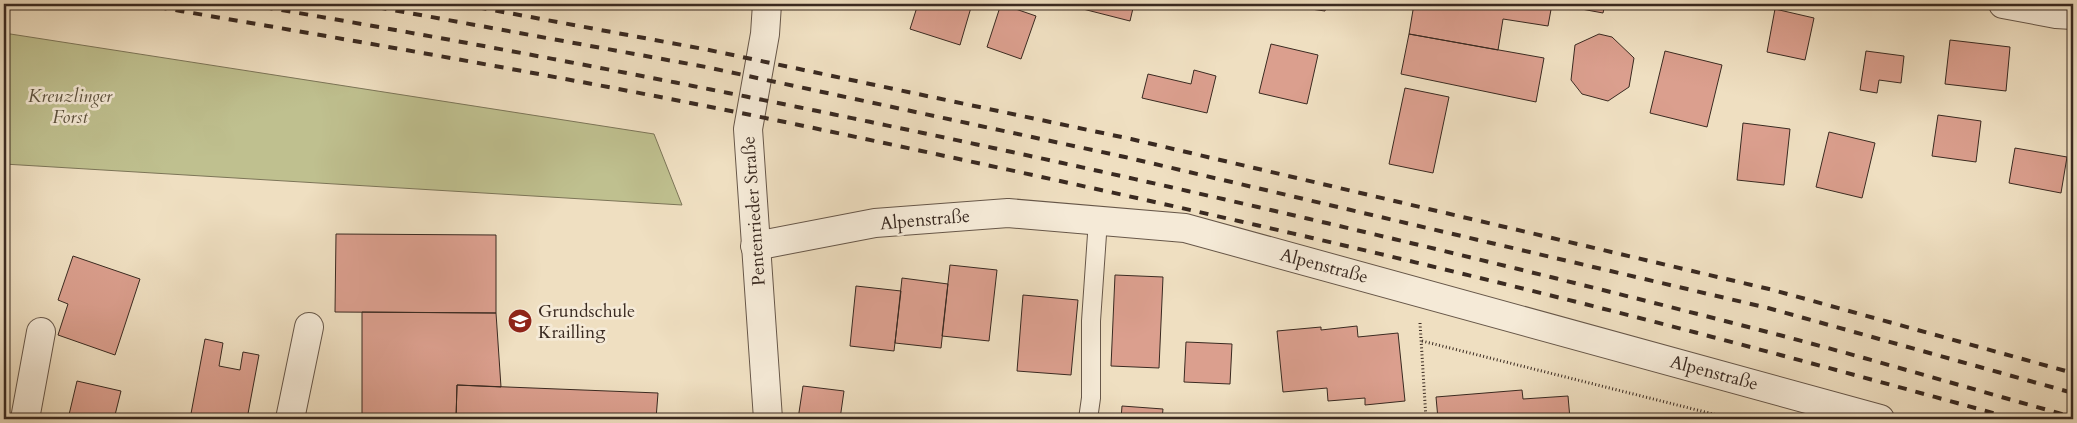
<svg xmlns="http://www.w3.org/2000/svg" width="2077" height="423" viewBox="0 0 2077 423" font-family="Cardo,serif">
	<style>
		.green { fill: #bfc08f; stroke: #7c7558 }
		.building { fill: #db9f8e; stroke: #3a2a21 }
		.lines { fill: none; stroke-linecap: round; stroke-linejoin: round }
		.service-casing { stroke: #675749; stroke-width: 20 }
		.minor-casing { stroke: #675749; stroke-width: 30 }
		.tertiary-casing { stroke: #675749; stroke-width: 30 }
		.path { stroke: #3a2a21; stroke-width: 3; stroke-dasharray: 1 2.5; stroke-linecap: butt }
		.service { stroke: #f5ead7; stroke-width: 18 }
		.minor { stroke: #f5ead7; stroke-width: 28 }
		.tertiary { stroke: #f5ead7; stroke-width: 28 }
		.rail { stroke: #3a2a21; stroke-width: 4; stroke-dasharray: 9 9; stroke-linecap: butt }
		.labels { text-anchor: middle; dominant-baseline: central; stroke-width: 5; stroke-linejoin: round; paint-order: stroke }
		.park-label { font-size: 18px; font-style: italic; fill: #5b503c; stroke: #f5ead7 }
		.street-label { font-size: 18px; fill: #3a2a21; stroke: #f5ead7 }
		.poi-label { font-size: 18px; fill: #3a2a21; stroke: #f5ead7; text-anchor: start }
	</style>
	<rect width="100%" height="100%" fill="#efdfc1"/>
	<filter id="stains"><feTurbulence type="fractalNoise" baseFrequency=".004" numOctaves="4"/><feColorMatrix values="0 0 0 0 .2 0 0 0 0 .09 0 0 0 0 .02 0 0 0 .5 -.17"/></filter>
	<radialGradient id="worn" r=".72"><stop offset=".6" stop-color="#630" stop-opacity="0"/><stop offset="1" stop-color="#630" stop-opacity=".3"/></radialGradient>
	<path class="green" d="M4,33L654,134L682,205L4,164Z"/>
	<path class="building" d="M918,4H972L960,45L910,29Z
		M1001,4L1036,16L1021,59L987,47Z
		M1080,4H1134L1130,21L1079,8Z
		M1275,4H1327L1325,11Z
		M1414,4H1552L1548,26L1503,19L1498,50L1409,34Z
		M1577,4H1605L1603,13L1576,8Z
		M1775,9L1814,18L1805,60L1767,52Z
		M1409,34L1544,58L1536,102L1401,74Z
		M1599,34L1612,37L1634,58L1629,87L1608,101L1582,94L1571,80L1575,45Z
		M1950,40L2010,47L2006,91L1945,84Z
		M1271,44L1318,55L1307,104L1259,93Z
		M1665,51L1722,65L1707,127L1650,113Z
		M1866,51L1904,56L1901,83L1879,80L1877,93L1860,90Z
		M1194,70L1216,76L1207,113L1142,98L1148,74L1191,84Z
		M1405,88L1449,97L1433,173L1389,164Z
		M1938,115L1981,121L1976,162L1932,156Z
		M1743,123L1790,129L1784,185L1737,180Z
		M1829,132L1875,143L1862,198L1816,187Z
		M2015,148L2067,157L2061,193L2009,183Z
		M336,234L496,235V313L335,312Z
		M73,256L140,279L115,355L58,335L68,304L58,300Z
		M950,265L997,270L989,341L942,336Z
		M1115,275L1163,277L1159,368L1111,366Z
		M902,278L948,284L941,348L895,343Z
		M856,286L901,291L894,351L850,346Z
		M1023,295L1078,300L1071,375L1017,371Z
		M362,312L496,313L501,387L457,385L456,419H362Z
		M1357,326L1358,337L1398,333L1405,401L1365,405V398L1328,401L1327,388L1283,392L1277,331L1321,327V330Z
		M205,339L223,343L219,366L240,370L243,352L259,355L247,419H190Z
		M1186,342L1232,344L1230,384L1184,382Z
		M77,381L121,391L114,419H68Z
		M457,385L658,393L656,419H456Z
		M803,386L844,391L840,419H798Z
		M1522,390L1523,399L1568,396L1570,419H1438L1436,397Z
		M1122,406L1163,409L1162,419H1121Z
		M1188,414L1230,416L1229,419H1188Z"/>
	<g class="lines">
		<defs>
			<path id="service" d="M1088,419L1091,398V321L1098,220"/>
			<path id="minor" d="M2003,4L2056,14L2073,15
				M755,246L875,223L1008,213L1185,228L1880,419
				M25,419L41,332
				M290,419L309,327"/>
			<path id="tertiary" d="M767,4L765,34L748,129L768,419"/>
		</defs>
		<use href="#service" class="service-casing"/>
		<use href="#minor" class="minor-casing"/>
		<use href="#tertiary" class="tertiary-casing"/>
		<path class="path" d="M1420,323L1426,419
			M1422,341L1733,419"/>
		<use href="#service" class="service"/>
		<use href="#minor" class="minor"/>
		<use href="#tertiary" class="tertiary"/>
		<path class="rail" d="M140,4C362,42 584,80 804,126C1122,193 1440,264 1754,348C1841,371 1928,395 2015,419
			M246,4C754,90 1257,200 1756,329C1862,356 1967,388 2073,417
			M360,4L706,67L1125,157L1768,308L2073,393
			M460,4L709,50L1131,139L1773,290L2073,373"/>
	</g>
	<defs>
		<symbol id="school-disc" viewBox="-11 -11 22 22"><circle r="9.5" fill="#8f2418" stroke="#f5ead7"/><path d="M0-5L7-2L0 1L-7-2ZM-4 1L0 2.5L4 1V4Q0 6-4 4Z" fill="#fff"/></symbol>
	</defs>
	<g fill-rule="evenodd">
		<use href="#school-disc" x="506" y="307" width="28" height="28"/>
	</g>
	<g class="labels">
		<g class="park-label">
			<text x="70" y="96">Kreuzlinger<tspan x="70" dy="21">Forst</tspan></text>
		</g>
		<g class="street-label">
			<text transform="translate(754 211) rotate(-94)">Pentenrieder Straße</text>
			<text transform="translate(925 220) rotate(-5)">Alpenstraße</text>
			<text transform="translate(1324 266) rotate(15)">Alpenstraße</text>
			<text transform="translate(1714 373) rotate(15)">Alpenstraße</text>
		</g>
		<g class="poi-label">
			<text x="538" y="311">Grundschule<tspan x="538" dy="21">Krailling</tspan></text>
		</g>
	</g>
	<rect width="2077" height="423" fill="none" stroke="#efdfc1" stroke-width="20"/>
	<rect x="5" y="5" width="2067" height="413" fill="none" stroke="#3a2a21" stroke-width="2.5"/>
	<rect x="10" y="10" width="2057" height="403" fill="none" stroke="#3a2a21"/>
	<rect width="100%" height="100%" filter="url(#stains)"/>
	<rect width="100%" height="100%" fill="url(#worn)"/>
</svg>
